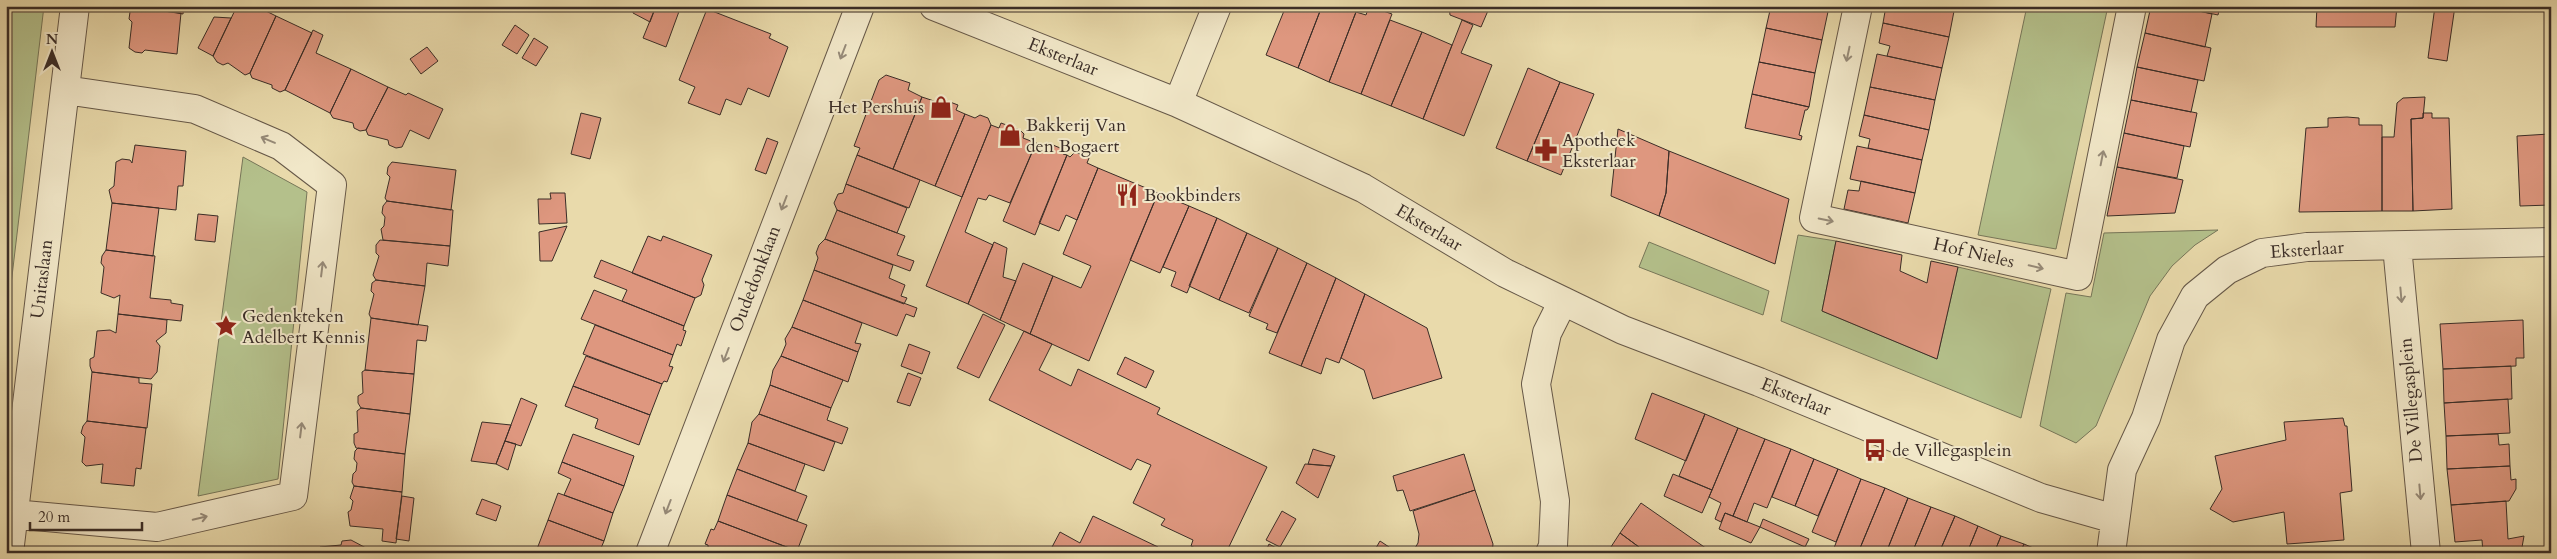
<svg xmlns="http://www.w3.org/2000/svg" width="2557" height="559" viewBox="0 0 2557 559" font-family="Cardo,serif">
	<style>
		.green { fill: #b4c08b; stroke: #777659 }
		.building { fill: #de977f; stroke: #3a2d27 }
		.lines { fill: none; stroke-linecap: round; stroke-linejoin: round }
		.street-casing { stroke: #665848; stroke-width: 30 }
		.street { stroke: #f1e7c8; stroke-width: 28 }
		.oneway { stroke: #968a78 }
		.labels { text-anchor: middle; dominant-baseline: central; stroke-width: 4; stroke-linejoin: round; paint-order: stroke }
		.street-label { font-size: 18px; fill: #3a2d27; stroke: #f1e7c8 }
		.poi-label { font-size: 18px; fill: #3a2d27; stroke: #f1e7c8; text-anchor: start }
	</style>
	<rect width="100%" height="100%" fill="#e9daab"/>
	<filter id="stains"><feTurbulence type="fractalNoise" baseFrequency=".004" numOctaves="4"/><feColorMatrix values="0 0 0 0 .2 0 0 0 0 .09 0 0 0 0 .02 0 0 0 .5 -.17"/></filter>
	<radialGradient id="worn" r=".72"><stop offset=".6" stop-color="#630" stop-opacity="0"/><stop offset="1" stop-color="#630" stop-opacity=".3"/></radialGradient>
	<path class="green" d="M6,6H44L6,327Z
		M2027,6H2108L2056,249L1978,235Z
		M243,157L307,192L278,479L198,496Z
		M2218,230L2195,245L2172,266L2150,296L2096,426L2076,443L2040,426L2066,293L2091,297L2104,233Z
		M1798,235L1836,241L1822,311L1937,359L1958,267L2051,289L2021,418L1781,321Z
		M1649,242L1769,291L1763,315L1639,267Z"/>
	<path class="building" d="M134,6H184L183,14Z
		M237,6L254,9L256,6L276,16L250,73L245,75L228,63L223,65L217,62L213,56Z
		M633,6H656L650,22L633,13Z
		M656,6H681L666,47L643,38Z
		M1286,6H1322L1298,68L1266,55Z
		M1322,6H1343L1356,12L1329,82L1298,68Z
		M1369,6L1392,14L1361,94L1329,82L1356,12L1366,15Z
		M1449,6H1490L1481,27L1450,15Z
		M1771,6L1829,7L1822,40L1766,28Z
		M1886,6H1955L1949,37L1883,23Z
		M2151,6H2176L2212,14L2205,47L2145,33Z
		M2176,6H2220L2218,15Z
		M2317,6H2397L2395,27H2316Z
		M2435,6H2455L2447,61L2428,58Z
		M134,8L181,13L177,54L145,50L142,53L135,52L129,48L132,22L129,19L130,12Z
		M707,9L771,34L769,38L788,47L769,97L748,88L741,105L726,99L720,115L688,103L695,87L679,80Z
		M276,16L312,33L285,90L280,92L272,88V85L252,78L250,73Z
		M214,17L231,18L213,56L198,48Z
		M1390,20L1422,32L1391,106L1361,94Z
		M1462,20L1473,25L1461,53L1492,65L1464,136L1423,119Z
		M1883,23L1949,37L1942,68L1887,56L1890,46L1879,43Z
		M515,25L529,35L517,54L502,45Z
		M1766,28L1822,40L1815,73L1759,62Z
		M313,30L323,35L316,53L351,69L330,113L285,90Z
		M1422,32L1452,45L1423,119L1391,106Z
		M2145,33L2211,48L2204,81L2137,67Z
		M534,38L548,47L536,66L522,58Z
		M427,47L438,61L421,74L410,59Z
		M1877,54L1942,68L1935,100L1870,87Z
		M1759,62L1815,73L1809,107L1752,94Z
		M2137,67L2198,80L2191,112L2131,100Z
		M1528,68L1560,82L1527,161L1496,148Z
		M351,69L388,87L366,130L360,131L354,128L353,123L333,118L330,113Z
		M886,75L910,83L908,90L922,97L893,169L857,155L860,148L854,146L879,80Z
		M1560,82L1594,94L1561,175L1527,161Z
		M388,87L406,95L408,93L443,109L429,139L410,130L402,147L396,148L389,145L388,140L368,135L366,130Z
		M1870,87L1935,100L1929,130L1864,115Z
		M1752,94L1809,107L1807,110H1805L1799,135L1802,136L1801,140L1745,128Z
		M922,97L940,103L942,99L958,105L956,110L965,114L935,186L893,169Z
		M2425,97L2423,118L2411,119L2413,211H2382V137H2394L2397,103L2403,98Z
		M2131,100L2197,113L2190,147L2124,133Z
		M581,113L601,118L590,159L571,154Z
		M2423,113H2432V118H2449L2452,209L2413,211L2411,119L2423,118Z
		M965,114L975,118L980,115L988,118L991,125L962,197L935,186Z
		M1864,115L1929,130L1922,160L1868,148L1870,139L1859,136Z
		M2347,117L2359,118V125H2382V211L2299,212L2306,128L2328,127V118Z
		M1001,123L1020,130L1024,134L1023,138L1036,143L1010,203L989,195L986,200L978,198L965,232L993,245L968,304L926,286L991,125L999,128Z
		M1618,129L1669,151L1666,193L1659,216L1611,196Z
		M2124,133L2184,146L2177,178L2117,167Z
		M2549,134L2551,205L2520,206L2517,136Z
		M767,138L778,142L766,174L755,170Z
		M1036,143L1046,147L1048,143L1065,150L1063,154L1067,155L1035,235L1003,221Z
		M135,145L186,151L183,186H178L176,210L112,203L109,190L114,186L116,162L122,159L130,160L132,163Z
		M1857,146L1922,160L1915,193L1850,179Z
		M1669,151L1789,199L1775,264L1659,216L1666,193Z
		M1075,152L1089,158L1087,163L1098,168L1077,220L1066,215L1059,231L1039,223L1067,155L1070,157Z
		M857,155L920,180L909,208L846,184Z
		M392,162L456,170L451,210L387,201L385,198L390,177L387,174L388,167Z
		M2117,167L2183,180L2175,213L2107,216Z
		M1098,168L1158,193L1089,361L1030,334L1053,276L1081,288L1091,266L1063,254Z
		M1861,181L1915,193L1908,223L1844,209L1848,190L1859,191Z
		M846,184L907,208L897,233L837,210L834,203L838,194L843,193Z
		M550,193H565L567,223L539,224L538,199H551Z
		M1158,193L1189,206L1160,273L1130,260Z
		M387,201L453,210L450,246L383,240L381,229L384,226L385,217L382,213L383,206Z
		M112,203L159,208L153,256L106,250Z
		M1189,206L1217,218L1187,293L1171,286L1176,272L1163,267Z
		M837,210L905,236L897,255L914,261L910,271L825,239Z
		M198,214L218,216L215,242L195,240Z
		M1217,218L1247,233L1219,300L1189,286Z
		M567,226L552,261H540L539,232Z
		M1247,233L1278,248L1249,313L1219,300Z
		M648,236L661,241L663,236L712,255L702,280L704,285L701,295L695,298L632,273Z
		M825,239L893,265L889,278L905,285L901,296L907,298L904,304L814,270L818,258L816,253L819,245Z
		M380,240L450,246L448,266L427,263L425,286L376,280L373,275L379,256L376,253V245Z
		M1836,241L1902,255L1900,271L1927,283L1931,261L1958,267L1937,359L1822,311Z
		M994,242L1007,248L1003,277L1016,281L1000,320L968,304Z
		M1278,248L1307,263L1277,333L1266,329L1268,324L1249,316Z
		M106,250L155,256L150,298L171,300V303L183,305L181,321L118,314L120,295L114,298L101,293L104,267L101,263L102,256Z
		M601,260L695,298L684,326L622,301L627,290L594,277Z
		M1023,263L1053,276L1030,334L1000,320Z
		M1307,263L1336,278L1301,366L1269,353Z
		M814,270L917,308L914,317L906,314L897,336L803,300Z
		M1336,278L1365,294L1339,363L1326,358L1321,374L1301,366Z
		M376,280L425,286L418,325L371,318L369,314L374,294L371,291L372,283Z
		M594,290L684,326L683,330L686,331L681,346L677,344L673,355L581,319Z
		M1365,294L1427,328L1442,378L1373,399L1364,370L1341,358Z
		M803,300L862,323L855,343L861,344L858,352L792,327Z
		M118,314L167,320L166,333L156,341L160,346L157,372L151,379L92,372L90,366V359L94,357L97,331L110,330L116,333Z
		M983,314L1005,325L979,378L957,368Z
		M371,318L428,326L426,341L417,340L414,374L365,370Z
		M2523,320L2524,358H2516V366L2443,369L2440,324Z
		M595,325L673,355L669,366L673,367L667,382L664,381L662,384L583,354Z
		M792,327L858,352L848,382L781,356L786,344L785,339Z
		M1024,331L1052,344L1039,370L1071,386L1078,369L1160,408L1157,414L1267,467L1226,553H1205L1191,546L1193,540L1161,525L1165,519L1133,503L1151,465L1137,459L1131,470L989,400Z
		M909,344L930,352L922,374L901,366Z
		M586,356L662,384L650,415L573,386Z
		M781,356L843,380L831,408L770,385L773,370Z
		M1125,357L1154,371L1146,388L1117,374Z
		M2511,366L2512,399L2444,403L2443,369Z
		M365,370L414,374L410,414L361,408L358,403V396L363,393L362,372Z
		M92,372L139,378V383L152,384L147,428L87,421Z
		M908,373L921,378L910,406L897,402Z
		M770,385L831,408L827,420L848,428L842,444L759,414Z
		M573,386L650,415L639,445L595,428L598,419L565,406Z
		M1652,393L1705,414L1686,461L1635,439Z
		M521,398L537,405L521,446L505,441Z
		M2508,399L2510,433L2446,436L2444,403Z
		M361,408L410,414L405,454L356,448L354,443V434L358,432L357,411Z
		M759,414L835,442L824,471L748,443L752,422Z
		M1705,414L1738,428L1712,490L1679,476Z
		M2343,418L2345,426H2347L2352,491L2340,493L2344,540L2287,544L2284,512L2233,522L2210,509L2222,489L2215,456L2286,440L2284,422Z
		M87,421L146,428L141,469L136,468L134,486L101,483L103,464L86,466L82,462L85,437L81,433L83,426Z
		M482,422L511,425L496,464L471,461Z
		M1738,428L1765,439L1733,516L1725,513L1721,522L1715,519L1721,503L1709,497Z
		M573,434L634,456L624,486L562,462Z
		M2498,434L2499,445L2509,444L2510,466L2447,469L2446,436Z
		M1765,439L1791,449L1767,508L1754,503L1747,522L1733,516Z
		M505,441L516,444L508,470L496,464Z
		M748,443L805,464L795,491L737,469Z
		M358,448L405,454L402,492L354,486L352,482L353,474L356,471L357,463L354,459L355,451Z
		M1313,449L1335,456L1331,466L1308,464Z
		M1791,449L1814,459L1795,506L1772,497Z
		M1464,454L1475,490L1410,511L1403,490L1397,491L1393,476Z
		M1814,459L1838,469L1818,516L1795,506Z
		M562,462L624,486L613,513L564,495L571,479L558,473Z
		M1305,464L1331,466L1318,498L1296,483Z
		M2510,466L2511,480L2516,479V489L2509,501L2451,505L2447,469Z
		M737,469L807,496L797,521L727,495Z
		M1838,469L1861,479L1836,542L1812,532Z
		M1673,474L1712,490L1702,513L1664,496Z
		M1861,479L1885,488L1858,553H1832Z
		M354,486L402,492L396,543L382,541L383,529L350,526L348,512L351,510L353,501L350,498Z
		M1885,488L1908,498L1886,553H1858Z
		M1475,490L1493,544L1492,553H1412L1418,543L1419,534L1413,511Z
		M558,493L613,513L604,541L548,520Z
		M727,495L807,525L797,551L718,521Z
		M402,496L414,498L409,541L396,539Z
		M1908,498L1931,507L1912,553H1886Z
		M482,499L501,506L496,521L476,514Z
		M2506,501L2508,539L2524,536L2521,553H2483L2482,540L2455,542L2451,505Z
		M1641,503L1710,551L1709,553H1647L1620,533Z
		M1931,507L1955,516L1939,553H1912Z
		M1282,511L1296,519L1280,547L1266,540Z
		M1725,513L1760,527L1751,543L1719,529Z
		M1093,516L1158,547L1155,553H1064L1052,547L1060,532L1080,543Z
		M1955,516L1978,526L1967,553H1939Z
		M1763,519L1809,539L1805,547L1760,527Z
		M548,520L604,541L599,553H548L537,549Z
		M718,521L800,552L799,553H721L708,547V545L705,544L711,529L714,530Z
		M1978,526L2001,536L1994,553H1967Z
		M1620,533L1647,553H1607Z
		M2001,536L2024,544L2020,553H1994Z
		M351,540L366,548L367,553H317L320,547L341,545L342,541Z
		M1380,541L1398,553H1373Z
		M1269,544L1285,553H1265Z
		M2024,544L2045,553H2020Z"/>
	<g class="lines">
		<defs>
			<path id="street" d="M934,6L1178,103L1363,188L1505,273L1623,330L1759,382L2041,498L2115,519
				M1858,6L1814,218L2078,276L2132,6
				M1178,103L1217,6
				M2397,246L2426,553
				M13,514L157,527L293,496L332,185L281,146L195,109L65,90
				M9,553L75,6
				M650,553L860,6
				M1550,553L1553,546L1555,501L1536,384L1547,333L1563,301
				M2111,553L2122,470L2146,418L2171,340L2195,296L2227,270L2262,253L2307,247L2551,242"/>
		</defs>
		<use href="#street" class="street-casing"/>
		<use href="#street" class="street"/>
	</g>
	<defs><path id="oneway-shaft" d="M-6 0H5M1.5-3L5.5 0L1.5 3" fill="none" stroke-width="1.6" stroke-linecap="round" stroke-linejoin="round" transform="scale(1.25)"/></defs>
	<g class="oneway">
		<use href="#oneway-shaft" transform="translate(843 52) rotate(111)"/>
		<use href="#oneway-shaft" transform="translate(1848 54) rotate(102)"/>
		<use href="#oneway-shaft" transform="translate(268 140) rotate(-157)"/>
		<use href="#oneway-shaft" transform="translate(2102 158) rotate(-79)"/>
		<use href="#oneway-shaft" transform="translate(784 203) rotate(111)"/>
		<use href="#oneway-shaft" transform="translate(1826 220) rotate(12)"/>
		<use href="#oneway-shaft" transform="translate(2036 267) rotate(13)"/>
		<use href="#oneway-shaft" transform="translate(322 269) rotate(-83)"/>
		<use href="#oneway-shaft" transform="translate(2401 295) rotate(85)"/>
		<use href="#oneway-shaft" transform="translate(726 355) rotate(111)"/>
		<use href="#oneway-shaft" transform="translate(301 430) rotate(-83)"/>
		<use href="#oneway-shaft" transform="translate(2420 492) rotate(85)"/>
		<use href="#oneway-shaft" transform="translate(668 507) rotate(111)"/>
		<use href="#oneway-shaft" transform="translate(200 518) rotate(-13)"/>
	</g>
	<defs>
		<symbol id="shop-bare" viewBox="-9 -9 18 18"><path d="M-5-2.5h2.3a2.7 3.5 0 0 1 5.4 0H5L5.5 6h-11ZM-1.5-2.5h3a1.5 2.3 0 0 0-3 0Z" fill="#8f2418" stroke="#f1e7c8" stroke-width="2.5" paint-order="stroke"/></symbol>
		<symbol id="pharmacy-bare" viewBox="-9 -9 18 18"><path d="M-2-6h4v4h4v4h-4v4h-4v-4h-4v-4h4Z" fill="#8f2418" stroke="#f1e7c8" stroke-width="2.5" paint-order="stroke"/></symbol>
		<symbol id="restaurant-bare" viewBox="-9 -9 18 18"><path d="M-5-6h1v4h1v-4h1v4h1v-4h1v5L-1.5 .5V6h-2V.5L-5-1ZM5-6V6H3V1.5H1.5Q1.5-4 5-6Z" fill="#8f2418" stroke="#f1e7c8" stroke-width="2.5" paint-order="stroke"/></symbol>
		<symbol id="sight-bare" viewBox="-9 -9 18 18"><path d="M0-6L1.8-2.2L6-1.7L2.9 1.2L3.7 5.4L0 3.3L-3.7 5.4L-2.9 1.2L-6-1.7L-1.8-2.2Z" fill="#8f2418" stroke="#f1e7c8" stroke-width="2.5" paint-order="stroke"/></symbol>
		<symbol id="bus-bare" viewBox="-9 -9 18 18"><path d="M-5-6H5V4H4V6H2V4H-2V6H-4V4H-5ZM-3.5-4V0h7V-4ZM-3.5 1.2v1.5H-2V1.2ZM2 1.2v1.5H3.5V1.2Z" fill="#8f2418" stroke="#f1e7c8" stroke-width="2.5" paint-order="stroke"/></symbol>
	</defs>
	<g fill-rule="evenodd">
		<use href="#shop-bare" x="925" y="91" width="32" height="32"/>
		<use href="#shop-bare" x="994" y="119" width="32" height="32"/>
		<use href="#pharmacy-bare" x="1530" y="134" width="32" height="32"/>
		<use href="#restaurant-bare" x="1111" y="179" width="32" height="32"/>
		<use href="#sight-bare" x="210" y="310" width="32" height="32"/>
		<use href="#bus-bare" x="1859" y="434" width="32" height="32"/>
	</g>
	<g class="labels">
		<g class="street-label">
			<text transform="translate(1063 57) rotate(22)">Eksterlaar</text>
			<text transform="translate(1429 228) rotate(31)">Eksterlaar</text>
			<text transform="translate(2307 250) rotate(-4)">Eksterlaar</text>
			<text transform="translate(1974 253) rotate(13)">Hof Nieles</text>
			<text transform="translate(42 279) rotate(-83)">Unitaslaan</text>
			<text transform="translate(755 279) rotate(-69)">Oudedonklaan</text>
			<text transform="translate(1796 397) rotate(22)">Eksterlaar</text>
			<text transform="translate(2411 400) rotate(-95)">De Villegasplein</text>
		</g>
		<g class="poi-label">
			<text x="924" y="107" text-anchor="end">Het Pershuis</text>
			<text x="1026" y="125">Bakkerij Van<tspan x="1026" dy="21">den Bogaert</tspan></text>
			<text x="1562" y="140">Apotheek<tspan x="1562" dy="21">Eksterlaar</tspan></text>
			<text x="1144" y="195">Bookbinders</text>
			<text x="242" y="316">Gedenkteken<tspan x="242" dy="21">Adelbert Kennis</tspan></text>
			<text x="1892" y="450">de Villegasplein</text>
		</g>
	</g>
	<rect width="2557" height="559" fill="none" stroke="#e9daab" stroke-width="25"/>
	<rect x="8" y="8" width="2542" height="544" fill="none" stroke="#3a2d27" stroke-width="2.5"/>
	<rect x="12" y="12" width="2532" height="534" fill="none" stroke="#3a2d27"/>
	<g transform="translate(52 52)" stroke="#f1e7c8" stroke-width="4" paint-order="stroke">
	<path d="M0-4L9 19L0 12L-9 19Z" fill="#3a2d27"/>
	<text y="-8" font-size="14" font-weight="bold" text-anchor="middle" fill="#3a2d27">N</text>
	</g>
	<path d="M30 522v8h112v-8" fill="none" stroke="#3a2d27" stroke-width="2.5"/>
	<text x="38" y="522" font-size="15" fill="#3a2d27" stroke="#f1e7c8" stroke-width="4" paint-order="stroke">20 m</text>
	<rect width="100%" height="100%" filter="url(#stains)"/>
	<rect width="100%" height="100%" fill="url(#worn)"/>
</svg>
